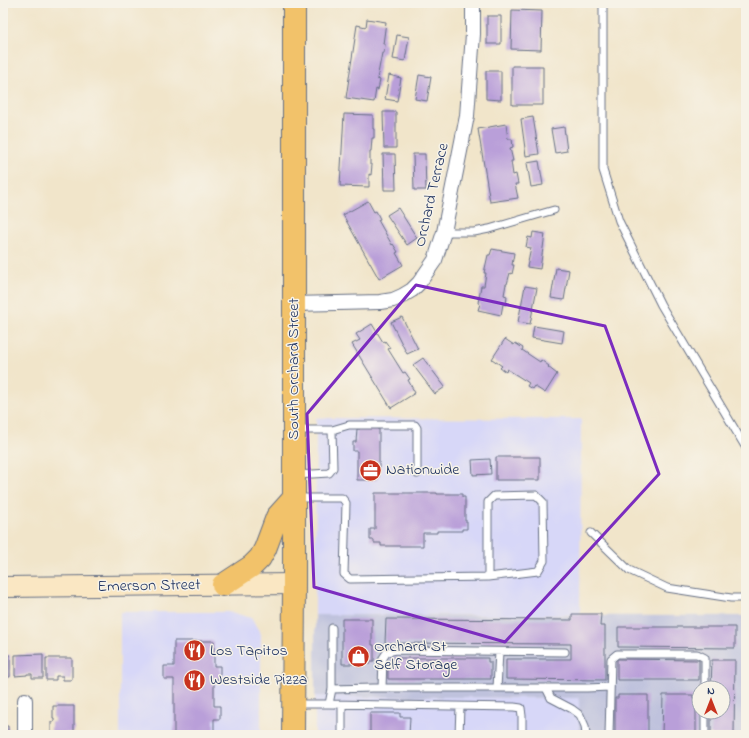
<svg xmlns="http://www.w3.org/2000/svg" width="749" height="738" viewBox="0 0 749 738" font-family="'Indie Flower',sans-serif">
	<style>
		.built { fill: #d7d7f8 }
		.industrial { fill: #bfc2dd; fill-rule: evenodd }
		.building { fill: #b99fd9 }
		.lines { fill: none; stroke-linecap: round; stroke-linejoin: round }
		.service-casing { stroke: #666f84; stroke-width: 9 }
		.minor-casing { stroke: #666f84; stroke-width: 16 }
		.secondary-casing { stroke: #666f84; stroke-width: 22 }
		.primary-casing { stroke: #666f84; stroke-width: 24 }
		.service { stroke: #fff; stroke-width: 7 }
		.minor { stroke: #fff; stroke-width: 14 }
		.secondary { stroke: #fae7c3; stroke-width: 20 }
		.primary { stroke: #f2c26a; stroke-width: 22 }
		.marked { fill: none; stroke: #7b2cbf; stroke-width: 3; stroke-linejoin: round }
		.labels { text-anchor: middle; dominant-baseline: central; stroke-width: 3; stroke-linejoin: round; paint-order: stroke }
		.street-label { font-size: 16px; fill: #1b2f5e; stroke: #f7f3e8 }
		.poi-label { font-size: 16px; fill: #1b2f5e; stroke: #f7f3e8; text-anchor: start }
	</style>
	<rect width="100%" height="100%" fill="#f7f3e8"/>
	<filter id="ink" filterUnits="userSpaceOnUse"><feTurbulence type="fractalNoise" baseFrequency=".025" numOctaves="2"/><feDisplacementMap in="SourceGraphic" scale="8" xChannelSelector="R" yChannelSelector="G"/><feConvolveMatrix kernelMatrix="1 2 1 2 8 2 1 2 1" color-interpolation-filters="sRGB"/></filter>
	<filter id="wash" filterUnits="userSpaceOnUse"><feTurbulence type="fractalNoise" baseFrequency=".012" numOctaves="4" result="noise"/><feDisplacementMap in="SourceGraphic" scale="16" xChannelSelector="R" yChannelSelector="G"/><feGaussianBlur stdDeviation="0.9" result="paint"/><feColorMatrix in="noise" values="0 0 0 0 0 0 0 0 0 0 0 0 0 0 0 0 0 1.4 0 .05"/><feComposite in="paint" operator="in"/></filter>
	<g filter="url(#wash)">
		<rect width="100%" height="100%" fill="#f1e5ca"/>
		<path class="built" d="M316,418L581,419L580,615H315Z
			M120,612H231L251,618L261,634V735H120Z
			M315,696L579,698V735H315Z"/>
		<path class="industrial" d="M315,615L746,616V735H579V698L315,696ZM699,688H723V712H699Z"/>
		<g id="blocks">
			<path class="building" d="M512,10L542,11L541,50L511,49Z
				M487,16H501V44H487Z
				M367,19L386,22L383,44H385L384,53H382L377,79L380,80L378,90L376,89L374,102L346,98L357,25L366,27Z
				M397,35L409,37L405,61L393,59Z
				M512,66H543V105H512Z
				M486,71H501V100L486,99Z
				M389,75L401,78L397,101L385,99Z
				M419,75L431,77L427,101L415,99Z
				M383,112H396V148H384Z
				M344,114L373,115V129H374V138H372L371,151H370V165H372L371,175L369,174V187L340,186Z
				M533,117L539,154L526,156L521,119Z
				M506,124L508,139H512L513,147L510,148L513,161H511L513,175L516,174L518,184H515L518,198L490,202L478,129Z
				M564,127L567,151L555,153L551,129Z
				M383,154H395L396,190H384Z
				M413,154H425L426,190H414Z
				M539,161L543,185L531,187L527,163Z
				M368,201L374,212L376,211L380,219L378,220L392,245L393,244L398,252L396,253L403,265L379,279L343,215Z
				M398,208L417,238L407,245L387,215Z
				M533,232L545,234L540,269L527,267L531,248L526,247L528,237L532,238Z
				M492,249L514,253L512,265H514L512,274L510,273L507,284H506L504,295L507,296L506,305L503,304L501,315L478,310L480,304L478,303L481,286H484L486,273H484L488,255H490Z
				M556,268L569,270L564,300L551,298Z
				M525,286L537,288L530,324L518,322Z
				M402,317L418,349L407,354L391,322Z
				M372,324L383,342L385,341L390,348L388,349L403,373L405,372L410,379L408,380L415,393L391,408L352,344L360,340L356,334Z
				M534,326L564,331L562,343L532,338Z
				M505,339L514,345L515,343L523,348L522,350L540,362L541,360L549,366L548,367L557,374L545,393L534,386L532,389L527,386L529,383L507,369L506,372L500,368L502,366L492,359Z
				M423,358L445,387L435,394L413,365Z
				M360,427H377V429H379V477H377V480H357V451H353V442H356L357,429H360Z
				M496,457H540V480H496Z
				M490,459L491,474L473,475L472,460Z
				M375,493H437V494H462V497H465V521H467V529H462V531H437V533H423V546H381V543H374V540H370V529H375Z
				M572,614H601L600,626H605V680L506,679V659H571V644L385,643L386,619L572,620Z
				M342,619H372V645H374V661H370V664H342Z
				M618,627H735V648L618,647Z
				M174,641H214V666H220V679H214V706H220V719H214V735H174V679H164V666H174Z
				M43,654V678H32V674H27V675L15,676V655Z
				M3,655H10V677H3Z
				M46,658H72V680H63V676H56V680H46Z
				M392,658H488V662H491V679H388V662H392Z
				M617,659L699,660V680H617Z
				M712,660H735L734,735H711V712H723V688H711Z
				M618,695H648V735H615V698H618Z
				M663,695H693V698H696V735H662Z
				M53,706H74V733H51V722H54V718H53Z
				M370,713H400V717H410L409,735H370Z
				M3,716H5V726H8V735H3Z"/>
		</g>
	</g>
	<g filter="url(#ink)">
		<use href="#blocks" fill-opacity="0" stroke="#666f84" stroke-width="1"/>
		<g class="lines">
			<defs>
				<path id="service" d="M603,3V170L619,221L661,305L746,448
					M444,232H474L489,229L554,210
					M296,430H332L349,425H415L417,428V474
					M296,475L329,473L333,468L332,430
					M296,498H342L346,503L344,574L350,579L488,577V502L494,496L536,495L543,502L544,561L538,571L488,577
					M591,533L629,570L667,588L731,598H746
					M382,688L383,658L387,652L396,650L565,652
					M497,688L499,652
					M546,688L551,698L572,709L580,715L585,726L586,735
					M332,689L373,688H587L610,687
					M295,704H329L332,689V628
					M329,704L514,707L521,708L522,716V735
					M342,735V705
					M459,735L460,707
					M609,735L611,659L617,654H697L705,658V688
					M705,735V712"/>
				<path id="minor" d="M293,304L380,302L393,300L402,296L412,290L419,283L435,260L444,232L467,116L473,34V3
					M25,700V735"/>
				<path id="secondary" d="M3,587L294,584"/>
				<path id="primary" d="M223,585L252,566L260,558L265,549L277,517L294,498
					M293,735L294,584V3"/>
			</defs>
			<use href="#service" class="service-casing"/>
			<use href="#minor" class="minor-casing"/>
			<use href="#secondary" class="secondary-casing"/>
			<use href="#primary" class="primary-casing"/>
			<use href="#service" class="service"/>
			<use href="#minor" class="minor"/>
			<use href="#secondary" class="secondary"/>
			<use href="#primary" class="primary"/>
		</g>
	</g>
	<path class="marked" d="M416,285L605,326L659,474L505,642L314,587L307,414Z"/>
	<defs>
		<symbol id="office-disc" viewBox="-11 -11 22 22"><circle r="9.5" fill="#c8321e" stroke="#f7f3e8"/><path d="M-6-3h4V-5.5h4V-3h4V5H-6ZM-1-4.5V-3h2v-1.5ZM-6 0V1H6V0Z" fill="#fff"/></symbol>
		<symbol id="restaurant-disc" viewBox="-11 -11 22 22"><circle r="9.5" fill="#c8321e" stroke="#f7f3e8"/><path d="M-5-6h1v4h1v-4h1v4h1v-4h1v5L-1.5 .5V6h-2V.5L-5-1ZM5-6V6H3V1.5H1.5Q1.5-4 5-6Z" fill="#fff"/></symbol>
		<symbol id="shop-disc" viewBox="-11 -11 22 22"><circle r="9.5" fill="#c8321e" stroke="#f7f3e8"/><path d="M-5-2.5h2.3a2.7 3.5 0 0 1 5.4 0H5L5.5 6h-11ZM-1.5-2.5h3a1.5 2.3 0 0 0-3 0Z" fill="#fff"/></symbol>
	</defs>
	<g fill-rule="evenodd">
		<use href="#office-disc" x="358" y="458" width="25" height="25"/>
		<use href="#restaurant-disc" x="182" y="638" width="25" height="25"/>
		<use href="#shop-disc" x="346" y="644" width="25" height="25"/>
		<use href="#restaurant-disc" x="182" y="668" width="25" height="25"/>
	</g>
	<g class="labels">
		<g class="street-label">
			<text transform="translate(432 195) rotate(-77)">Orchard Terrace</text>
			<text transform="translate(294 369) rotate(-90)">South Orchard Street</text>
			<text transform="translate(149 586) rotate(-1)">Emerson Street</text>
		</g>
		<g class="poi-label">
			<text x="386" y="470">Nationwide</text>
			<text x="374" y="647">Orchard St<tspan x="374" dy="18">Self Storage</tspan></text>
			<text x="210" y="651">Los Tapitos</text>
			<text x="210" y="680">Westside Pizza</text>
		</g>
	</g>
	<rect width="749" height="738" fill="none" stroke="#f7f3e8" stroke-width="16"/>
	<g transform="translate(711 700)"><circle r="19" fill="#f7f3e8" stroke="#9fa5b1"/>
	<path d="M0-3L7 15L0 10L-7 15Z" fill="#c8321e"/>
	<text y="-6" font-size="11" font-weight="bold" text-anchor="middle" fill="#1b2f5e">N</text>
	</g>
</svg>
